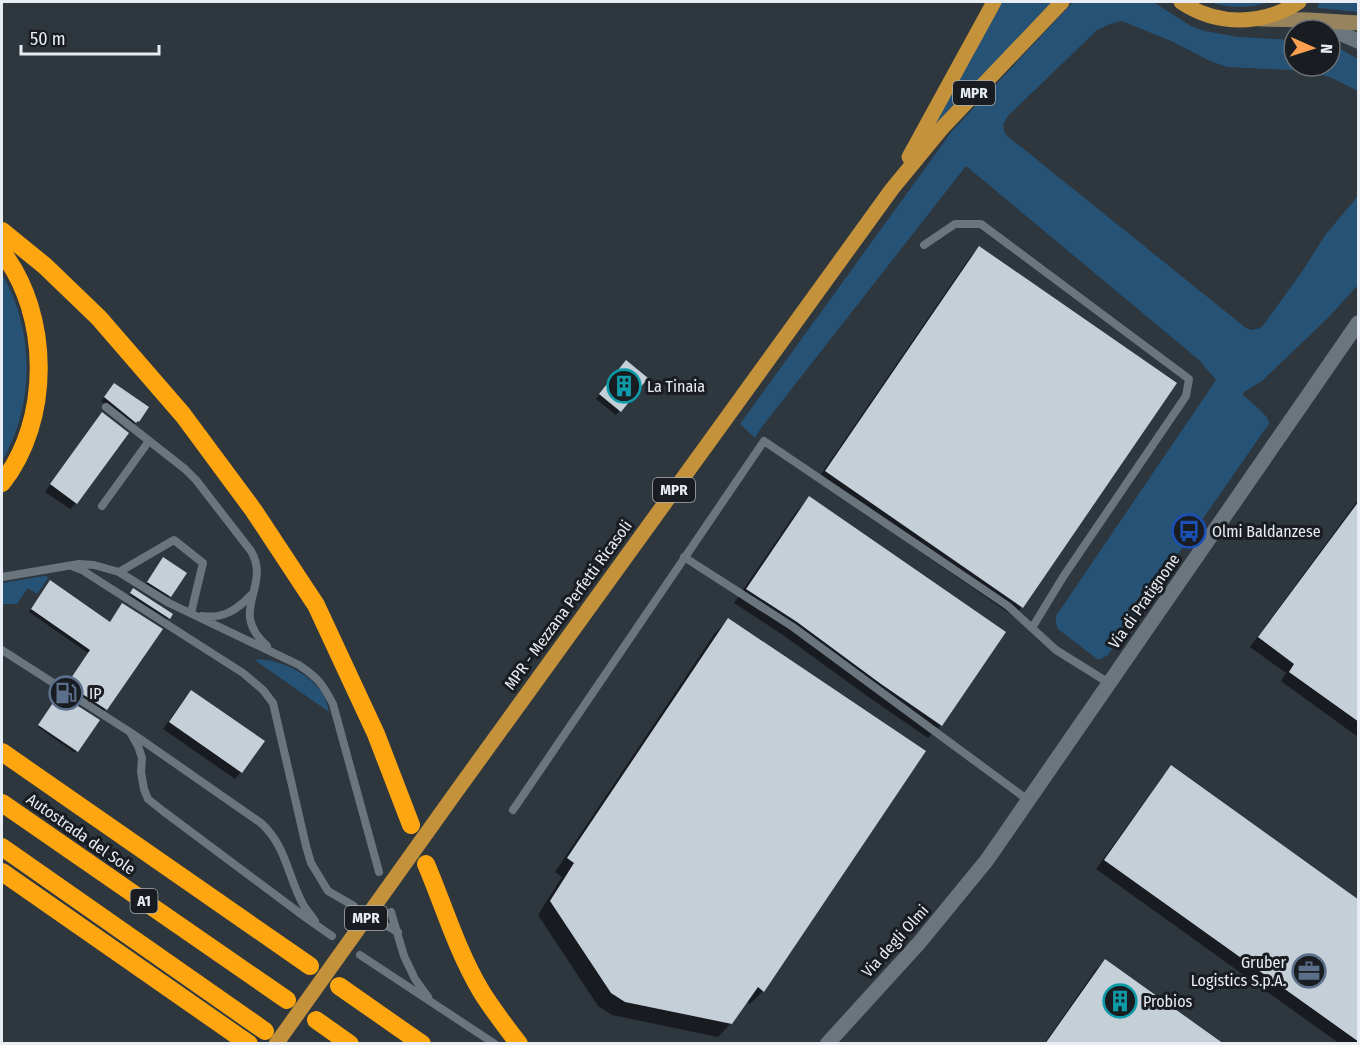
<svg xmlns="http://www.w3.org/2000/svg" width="1360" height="1045" viewBox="0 0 1360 1045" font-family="'Fira Sans Condensed',sans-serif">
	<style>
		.green { fill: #255275 }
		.shadow { fill: #0007 }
		.building { fill: #c4cfd8 }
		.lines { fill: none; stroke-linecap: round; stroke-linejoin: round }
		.lane { stroke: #6b757e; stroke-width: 8 }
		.street { stroke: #6b757e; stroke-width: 15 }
		.secondary { stroke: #97845d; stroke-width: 15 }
		.primary { stroke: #c3923b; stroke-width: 15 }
		.highway { stroke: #fea60f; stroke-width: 18 }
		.labels { text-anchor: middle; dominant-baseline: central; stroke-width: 6; stroke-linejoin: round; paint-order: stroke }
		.shield { fill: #191d21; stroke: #a9afb3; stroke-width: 1.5 }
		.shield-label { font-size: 15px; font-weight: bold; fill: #e7edf2 }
		.poi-label { font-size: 16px; fill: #e7edf2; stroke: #191d21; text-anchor: start }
		.street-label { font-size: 16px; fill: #e7edf2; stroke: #191d21 }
	</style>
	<rect width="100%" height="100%" fill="#2e363e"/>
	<path class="green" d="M1000,2H1054L936,126L933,123Z
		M1073,2H1153L1191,26L1205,31L1239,37L1294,40V66H1330V47L1342,50L1358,59V91L1332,78L1311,71L1227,67L1210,61L1173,42L1122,21L1110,24L1097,30L1008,116L1003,125L1005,134L1246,328L1252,330L1260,328L1264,324L1301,273L1326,234L1358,196V285L1328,318L1262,381L1244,392L1243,395C1249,401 1269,415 1269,423C1269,425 1267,427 1266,428L1108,655L1101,659H1097L1058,629L1056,624V616L1216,380L1199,360L966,166L761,428L755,438L740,424L952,131Z
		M1208,2H1269C1248,9 1229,8 1208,2Z
		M1321,2H1358V12L1318,8V5Z
		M2,274C35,330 35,406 2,461Z
		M44,576L49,577L37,594L28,588L17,604H2V583Z
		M257,659C286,660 325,680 329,712L256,661Z"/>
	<path class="shadow" d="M979,248L1022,607L1013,616L817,480L970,257Z
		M622,366L646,378L616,415L596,399Z
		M111,389L138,421L134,425L131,426L101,401Z
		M96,421L76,503L70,509L45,492Z
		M809,498L941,725L928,738L867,696L783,635L734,603L796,512Z
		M1358,500V737L1281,681L1286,673L1250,647Z
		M162,561L170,596L168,597L146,584Z
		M48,585L109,623L106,709L103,712L65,687L88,653L29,612Z
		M133,590L169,618L167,619L129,595Z
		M728,620L763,991L750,1004L746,1001L731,1023L718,1037L612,1015L598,1006L538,915L562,877L555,872L715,633Z
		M191,692L241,772L235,779L163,729L185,698Z
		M58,698L98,721L75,753L38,727Z
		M1172,767L1358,902V1044H1340L1096,869L1163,776Z
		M1105,961L1221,1044H1044L1096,969Z"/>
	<path class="building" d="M979,246L1177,383L1023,608L825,471Z
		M626,360L648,378L621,412L599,394Z
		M114,383L149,407L139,422L138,421L136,423L104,397Z
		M102,412L129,433L77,504L50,484Z
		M809,496L1006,632L942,726L881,684L797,622L746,589Z
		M1359,501V722L1289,672L1294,664L1258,637Z
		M163,557L187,573L171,597L147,582Z
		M50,580L110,622L122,603L163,629L107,710L67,684L90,650L31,609Z
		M133,588L173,614L170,619L130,593Z
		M728,618L926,751L764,992L758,987L732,1024L625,1002L611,993L550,901L574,863L567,858Z
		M191,690L265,741L242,773L169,722Z
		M59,694L100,720L78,752L38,725Z
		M1171,765L1359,900V1042L1104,860Z
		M1105,959L1224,1044H1045Z"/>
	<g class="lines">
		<path class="lane" d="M924,245L955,224H981L1189,379L1186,396L1063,577L1032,628
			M106,407L185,469L196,480L251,551C272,587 227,610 267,646
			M102,506L149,441
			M684,557L793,627L1028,800
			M74,567L82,570L243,673L263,690L273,703L306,846L311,863L328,891L354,906
			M119,572L174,540L203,563L191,613
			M2,577L79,564L94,565L119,572L169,603L299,665C318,678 322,683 333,704L379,872
			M202,616C223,619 237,610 251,595
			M2,650L130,732L138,746L142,758L141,772L144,789L148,799L163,811L309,920L332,936
			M133,734L261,823C288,848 287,877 304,906C307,911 312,916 315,921
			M513,810L764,441L1008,606L1056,650L1109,683
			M391,912L404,956L415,979L428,997
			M383,924L398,932
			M360,955L495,1044"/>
		<path class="street" d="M1312,21L1358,41
			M827,1044L919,943L987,860L1358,323"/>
		<path class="secondary" d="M1260,19L1309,20L1358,23"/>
		<path class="primary" d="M1181,2C1217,26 1262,26 1299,2
			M909,157L994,2
			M276,1044L456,792L892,189L943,127L1062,2"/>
		<path class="highway" d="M2,231L45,266L99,318L183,415L254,511L316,605L376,734L411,825
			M2,252C51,315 51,421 2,483
			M2,752L310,966
			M2,803L287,1000
			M2,847L265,1031
			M426,864C444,906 457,951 481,991C492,1009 506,1027 519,1044
			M2,872L249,1044
			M339,986L422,1044
			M316,1020L350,1044"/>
	</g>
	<defs>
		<symbol id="building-ring" viewBox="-11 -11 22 22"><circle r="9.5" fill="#191d21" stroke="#0f9aa8" stroke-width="1.5"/><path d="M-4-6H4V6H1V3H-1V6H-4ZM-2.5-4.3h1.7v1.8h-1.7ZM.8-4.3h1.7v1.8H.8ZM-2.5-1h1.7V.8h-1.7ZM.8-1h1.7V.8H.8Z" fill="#0f9aa8"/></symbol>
		<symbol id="bus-ring" viewBox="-11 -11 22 22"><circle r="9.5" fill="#191d21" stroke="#1a4fb4" stroke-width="1.5"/><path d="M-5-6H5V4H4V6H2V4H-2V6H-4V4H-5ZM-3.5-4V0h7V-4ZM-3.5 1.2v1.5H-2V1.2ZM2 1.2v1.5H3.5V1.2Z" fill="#1a4fb4"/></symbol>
		<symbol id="fuel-ring" viewBox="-11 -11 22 22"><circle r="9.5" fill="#191d21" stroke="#5c6f8a" stroke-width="1.5"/><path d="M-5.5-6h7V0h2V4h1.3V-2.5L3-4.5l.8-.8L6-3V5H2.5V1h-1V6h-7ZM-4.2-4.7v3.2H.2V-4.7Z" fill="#5c6f8a"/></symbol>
		<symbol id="office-ring" viewBox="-11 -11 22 22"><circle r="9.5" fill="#191d21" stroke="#5c6f8a" stroke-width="1.5"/><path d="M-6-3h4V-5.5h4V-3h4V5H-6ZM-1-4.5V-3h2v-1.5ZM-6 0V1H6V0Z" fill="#5c6f8a"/></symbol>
	</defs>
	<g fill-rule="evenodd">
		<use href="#building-ring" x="605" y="367" width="38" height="38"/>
		<use href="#bus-ring" x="1170" y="512" width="38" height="38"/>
		<use href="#fuel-ring" x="47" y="674" width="38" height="38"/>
		<use href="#office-ring" x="1290" y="952" width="38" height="38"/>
		<use href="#building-ring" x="1101" y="982" width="38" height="38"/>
	</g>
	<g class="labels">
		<g class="shield">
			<rect x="953" y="81" width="42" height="24" rx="4.5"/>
			<rect x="653" y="478" width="42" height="24" rx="4.5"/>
			<rect x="130.5" y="889" width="27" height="24" rx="4.5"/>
			<rect x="345" y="906" width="42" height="24" rx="4.5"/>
		</g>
		<g class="shield-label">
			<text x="974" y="93">MPR</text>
			<text x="674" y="490">MPR</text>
			<text x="144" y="901">A1</text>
			<text x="366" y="918">MPR</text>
		</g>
		<g class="poi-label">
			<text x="647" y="386">La Tinaia</text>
			<text x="1212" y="531">Olmi Baldanzese</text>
			<text x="89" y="693">IP</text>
			<text x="1286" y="962" text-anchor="end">Gruber<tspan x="1286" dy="18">Logistics S.p.A.</tspan></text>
			<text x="1143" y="1001">Probios</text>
		</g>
		<g class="street-label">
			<text transform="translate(1144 601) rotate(-55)">Via di Pratignone</text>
			<text transform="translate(568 605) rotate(-54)">MPR - Mezzana Perfetti Ricasoli</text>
			<text transform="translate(81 834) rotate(35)">Autostrada del Sole</text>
			<text transform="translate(895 941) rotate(-48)">Via degli Olmi</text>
		</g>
	</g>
	<rect width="1360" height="1045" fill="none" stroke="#e7edf2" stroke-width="6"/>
	<g transform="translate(1312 48) rotate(93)"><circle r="28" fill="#191d21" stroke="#6b7075" stroke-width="1.5"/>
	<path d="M0-4.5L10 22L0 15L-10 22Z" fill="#fa9f4f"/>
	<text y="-9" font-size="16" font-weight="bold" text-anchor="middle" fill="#e7edf2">N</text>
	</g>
	<path d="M21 45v9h138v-9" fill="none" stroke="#e7edf2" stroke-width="3"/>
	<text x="30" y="45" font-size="18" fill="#e7edf2" stroke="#191d21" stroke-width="4.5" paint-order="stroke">50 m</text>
</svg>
